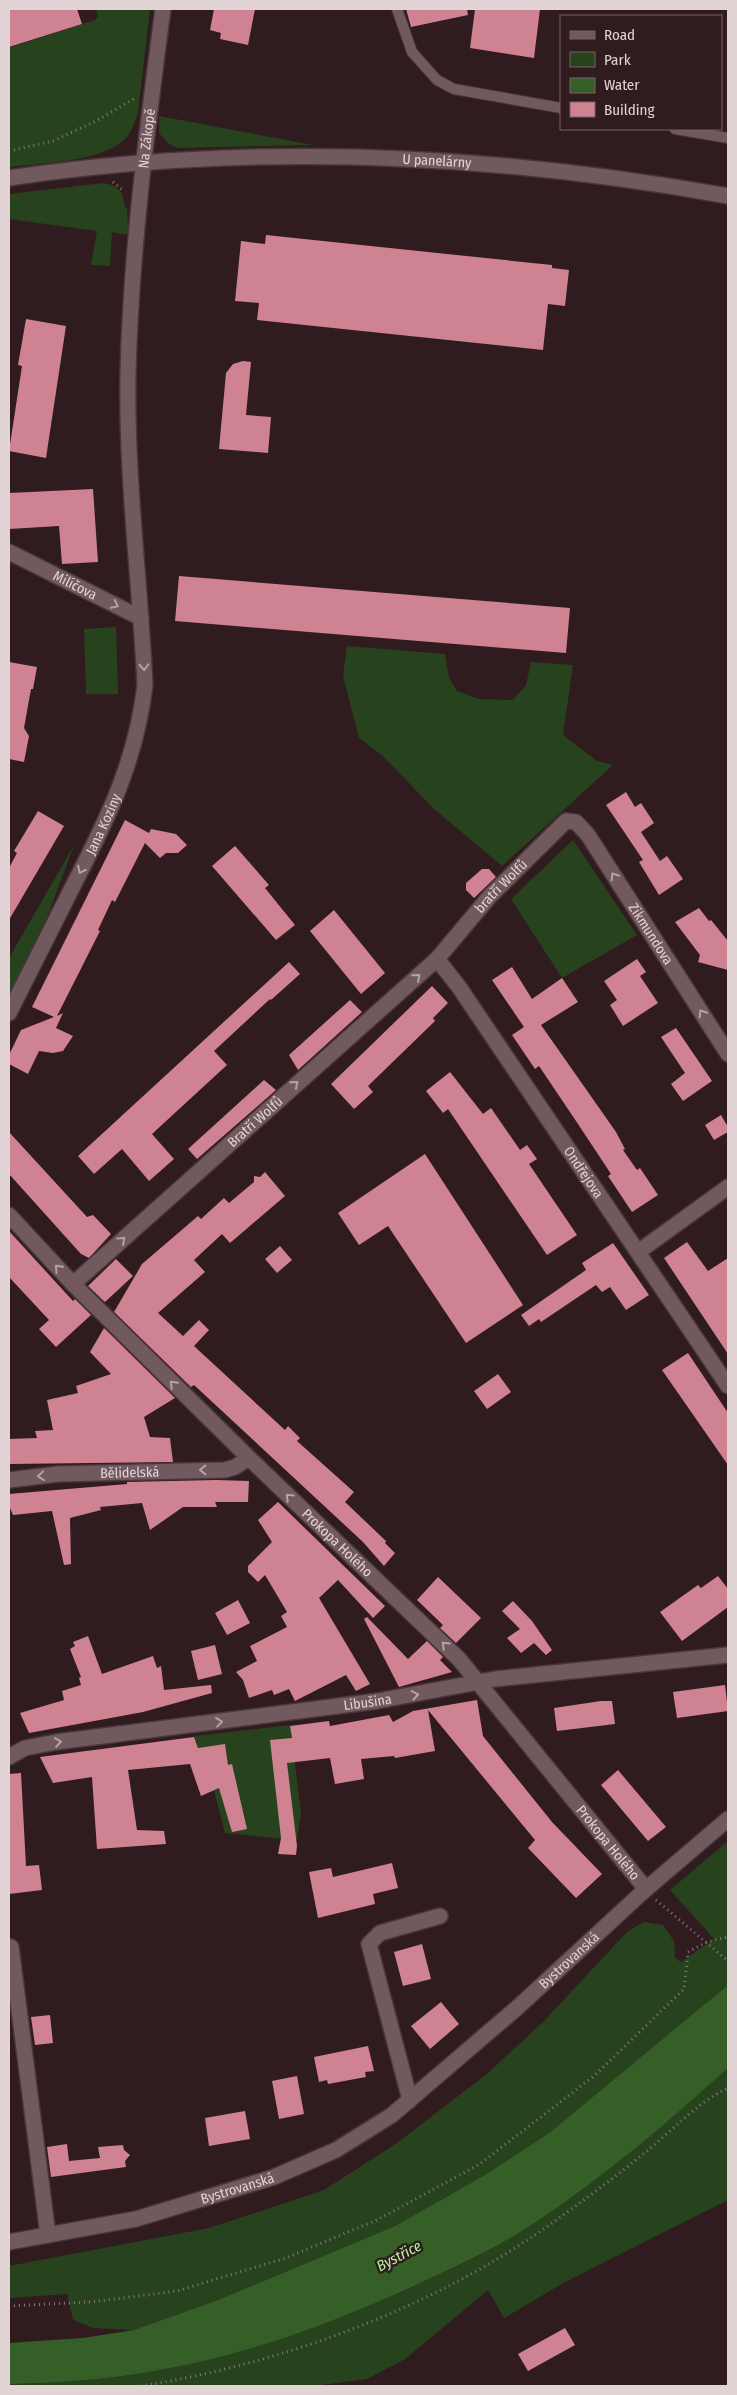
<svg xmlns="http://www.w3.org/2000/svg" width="737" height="2395" viewBox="0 0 737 2395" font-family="'Fira Sans Condensed',sans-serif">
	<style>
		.green { fill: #27431d }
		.water { fill: #365f28 }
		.building { fill: #cf8291 }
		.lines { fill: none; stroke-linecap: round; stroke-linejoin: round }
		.service-casing { stroke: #48363a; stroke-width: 12 }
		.minor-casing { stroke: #48363a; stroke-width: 18 }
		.tertiary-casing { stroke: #48363a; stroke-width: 18 }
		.path { stroke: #887679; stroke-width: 3; stroke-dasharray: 1 4; stroke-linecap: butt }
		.service { stroke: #72595d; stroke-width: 10 }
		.minor { stroke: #72595d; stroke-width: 15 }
		.tertiary { stroke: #72595d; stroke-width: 15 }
		.oneway { stroke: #b5a2a5 }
		.labels { text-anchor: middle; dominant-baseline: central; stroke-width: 5; stroke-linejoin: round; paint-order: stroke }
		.street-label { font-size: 14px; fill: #e2d3d5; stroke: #301b1f }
		.water-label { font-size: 15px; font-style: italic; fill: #b6f4a2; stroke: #301b1f }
	</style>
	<rect width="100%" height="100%" fill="#301b1f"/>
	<path class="green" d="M96,9H150L138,112C135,121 132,132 125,139C101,162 41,163 9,167V48L95,20L98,17Z
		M159,116L313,145L177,148L169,144L159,133Z
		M103,183C118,185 124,192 125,208H127L128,232L126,235L112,232L110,266L91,265L97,231L9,219V194Z
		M116,627L118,694H86L84,629Z
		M347,646L445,654L449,678L457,691L479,699L513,700L526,685L531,662L573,665L563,735L597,761L613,765L502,866L433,808L383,756L359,738L343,676Z
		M573,840L637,935L562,978L511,899Z
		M74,845L47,918L9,994V958Z
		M290,1725L301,1812L297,1840L225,1833L214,1790L194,1736Z
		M728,1841V1985L549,2133L485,2175L395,2226L218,2300L134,2330L93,2328L73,2320L67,2294L9,2298V2266L209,2228L324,2190L397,2143L488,2073L543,2022L628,1931L644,1922L663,1925L674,1941L675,1958L681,1962L714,1939L670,1890Z
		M728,2068V2200L565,2282L504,2318L488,2290L405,2359L367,2379L314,2386H9V2384C57,2383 106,2380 154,2371C245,2356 334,2323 418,2284C459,2265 501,2246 539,2220C607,2175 668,2122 728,2068Z"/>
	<path class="water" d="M728,1985V2068C668,2122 607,2175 539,2220C501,2246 459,2265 418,2284C334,2323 245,2356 154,2371C106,2380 57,2383 9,2384V2343L83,2338L134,2330L218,2300L395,2226L485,2175L549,2133Z"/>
	<path class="building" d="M9,9H77L82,24L9,47Z
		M214,9H255L248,45L220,39L221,33L210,30Z
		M406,9H467L468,15L411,27Z
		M475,9H540L534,58L470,48Z
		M266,235L552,265V268L569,270L565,306L548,304L543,350L257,320L259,303L235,301L241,241L265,244Z
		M26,319L66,326L46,458L9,451L22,366L18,365Z
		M243,361L251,362L246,415L271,417L268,453L219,449L226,373L233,364Z
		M93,489L98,562L62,564L59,526L9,529V493Z
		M179,576L570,608L566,653L175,621Z
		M9,662L37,667L33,689H31L24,728L29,736L24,762L9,759Z
		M626,792L635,807L641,803L654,823L641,832L660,861L667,856L683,879L659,895L639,862L643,860L606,805Z
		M38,811L64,826L9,920V868L17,853L14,851Z
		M125,820L149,833L151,829L176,834L187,845L178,853H166L160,858L145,843L115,902L112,900L98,930L100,931L57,1016L63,1013L56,1028L73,1036L63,1051L53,1053L39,1051L28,1074L9,1064V1055L21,1030L54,1017L32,1007Z
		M235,846L269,885L265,888L295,925L276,940L212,866Z
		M482,869H489L496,877L474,898L466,890V883Z
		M699,908L709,921L711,920L728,941V970L698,962L700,955L675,922Z
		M334,910L385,973L361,994L310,931Z
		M637,959L646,972L640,976L658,1003L623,1026L610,1005L617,1000L604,981Z
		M289,962L300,974L271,1000L270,999L214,1051L227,1065L152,1134L174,1159L149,1181L122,1149L94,1174L78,1156Z
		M512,967L532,999L562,978L578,1002L541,1025L616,1132L625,1149L623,1150L637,1170L640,1168L658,1195L632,1212L608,1176L611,1174L576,1121L539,1066L535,1069L512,1035L524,1027L492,980Z
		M432,986L448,1003L433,1018L435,1021L368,1086L373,1092L354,1109L331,1084Z
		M350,1000L362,1012L298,1070L289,1055Z
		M676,1028L712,1081L683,1101L671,1084L685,1073L661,1037Z
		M450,1072L483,1114L491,1108L520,1150L527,1145L537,1159L529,1164L577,1235L547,1255L448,1109L443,1113L426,1091Z
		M264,1080L276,1090L197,1159L188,1149Z
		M721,1115L728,1127V1132L714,1140L705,1125Z
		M9,1132L87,1217L93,1215L111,1234L89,1258L81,1254L9,1174Z
		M425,1154L523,1305L466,1343L388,1226L359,1245L338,1213Z
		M265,1172L285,1196L230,1243L222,1234L194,1260L205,1272L158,1313L183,1336L199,1320L209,1330L194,1346L285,1430L288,1426L300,1438L297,1441L354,1492L345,1502L386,1541L385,1543L395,1553L384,1566L363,1542L194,1385L191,1387L114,1312L142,1264L198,1216L201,1219L224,1198L229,1203L254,1182V1176L260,1177Z
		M9,1231L73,1301L75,1299L91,1315L56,1347L39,1329L49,1320L9,1277Z
		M687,1242L708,1271L728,1258V1354L664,1258Z
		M613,1243L649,1295L626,1310L610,1287L602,1292L596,1285L541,1322L539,1319L529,1326L521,1315L586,1270L582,1263Z
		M280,1246L292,1260L277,1273L265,1259Z
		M116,1259L133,1276L105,1302L88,1286Z
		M104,1328L175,1398L144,1417L150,1437L170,1438L173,1462L9,1464V1439L37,1438L35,1431L53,1430L47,1400L78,1393L76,1386L111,1374L90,1352Z
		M688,1353L728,1413V1465L662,1370Z
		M498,1374L511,1392L487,1409L474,1391Z
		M216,1480L249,1481L248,1502H215L217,1507H183L150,1530L142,1503L100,1507L101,1510L70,1518L71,1564L64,1565L52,1511L13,1515L9,1506V1494L127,1484V1482Z
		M278,1502L385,1606L373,1618L338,1580L319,1598L370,1684L356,1691L346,1675L295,1701L289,1689L274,1695L272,1690L249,1698L243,1680L236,1672L257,1661L250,1646L287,1627L281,1616L287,1612L265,1575L258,1582L248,1572V1566L272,1542L258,1520Z
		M718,1576L728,1589V1607L682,1641L660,1612L698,1585L701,1588Z
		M438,1577L481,1618L456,1643L440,1628L443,1625L417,1600Z
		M238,1600L250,1623L227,1635L215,1613Z
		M513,1601L532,1621L552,1650L546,1655L534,1643L521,1653L507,1638L520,1629L502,1611Z
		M367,1617L408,1659L427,1641L443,1657L440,1660L452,1672L399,1687L364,1619Z
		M88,1636L102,1674L153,1656L157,1668L161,1666L164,1690L211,1685L212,1693L143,1712L29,1733L20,1713L64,1700L62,1691L81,1685L79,1678L81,1677L70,1649L75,1646L73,1642Z
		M215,1645L222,1674L198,1680L191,1651Z
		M725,1685L728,1711L677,1718L673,1692Z
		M477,1700L483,1736L552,1822L602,1874L576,1898L528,1848L535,1840L428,1710L435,1751L395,1758L394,1756L361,1759L364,1779L335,1784L330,1758L287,1763L297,1846L296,1855L278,1854L281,1838L270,1740L292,1738L290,1726L329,1721L330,1726L389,1715L393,1722L413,1711Z
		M601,1701H612L615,1724L557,1731L554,1708Z
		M194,1737L198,1748L225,1744L228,1765L232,1764L247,1829L232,1832L219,1788L201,1796L190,1764L128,1770L137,1830L164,1831L166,1844L97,1849L92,1777L53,1783L40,1757Z
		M618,1770L666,1827L648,1841L601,1785Z
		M21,1773L26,1866L39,1865L42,1890L9,1894V1774Z
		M392,1863L398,1888L373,1894L375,1904L318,1918L309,1872L331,1868L333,1877Z
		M422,1944L431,1979L403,1986L394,1952Z
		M441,2002L459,2024L430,2049L411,2026Z
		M50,2015L53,2043L35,2045L31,2017Z
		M368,2046L374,2071L365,2072L366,2077L328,2084L327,2080L319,2082L314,2057Z
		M297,2076L304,2114L279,2119L272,2081Z
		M245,2111L250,2139L209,2146L205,2118Z
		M67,2144L69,2161L100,2158L98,2147L123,2145L124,2150L130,2155L125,2161L126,2167L51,2177L47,2147Z
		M565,2328L575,2345L528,2371L518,2354Z"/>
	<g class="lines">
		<defs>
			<path id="service" d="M397,9L412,52L437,80L454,89L561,108
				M675,129L728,138"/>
			<g id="minor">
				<path id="s1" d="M9,552L141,618"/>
				<path id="s2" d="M437,959L459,987L728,1386"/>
				<path id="s3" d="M9,1013C30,972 51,930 72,888C107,820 136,762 145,685C140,581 126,477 128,373C131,250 147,130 163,9"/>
				<path id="s4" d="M9,1215L73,1284L249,1458L459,1659L646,1889"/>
				<path d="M638,1252L728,1187"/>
				<path id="s5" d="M73,1284L437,959L490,896L566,821L576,822L588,835L728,1054"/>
				<path id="s6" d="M9,1480L58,1474L225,1470L235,1467L249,1458"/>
				<path d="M11,1947L48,2235"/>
				<path d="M410,2100L369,1944L380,1933L440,1916"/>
				<path id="s7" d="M9,2242L136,2219L274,2177L336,2150L392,2115L518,2007L646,1889L728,1819"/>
			</g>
			<g id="tertiary">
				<path id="s8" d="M9,178C249,142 489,153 728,196"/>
				<path id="s9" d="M9,1757L25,1748L56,1742L377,1701L495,1679L728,1655"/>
			</g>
		</defs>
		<use href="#service" class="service-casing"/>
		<use href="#minor" class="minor-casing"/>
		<use href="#tertiary" class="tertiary-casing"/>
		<path class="path" d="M9,151L53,141L96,121L135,98
			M113,182L124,191
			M656,1900L728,1961
			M9,2306L91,2302L177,2291L286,2258L377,2220L480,2164L594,2076L684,1989L688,1952L707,1942L728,1937
			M141,2386C282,2364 436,2307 552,2223C584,2200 617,2176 648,2150C674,2129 698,2102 728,2088"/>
		<use href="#service" class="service"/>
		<use href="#minor" class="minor"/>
		<use href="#tertiary" class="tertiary"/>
	</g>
	<defs><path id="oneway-chevron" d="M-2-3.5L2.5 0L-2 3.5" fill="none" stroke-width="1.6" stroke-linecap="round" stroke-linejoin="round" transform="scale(1.25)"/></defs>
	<g class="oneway">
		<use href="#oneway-chevron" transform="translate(115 605) rotate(26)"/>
		<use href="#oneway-chevron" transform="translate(144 667) rotate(87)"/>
		<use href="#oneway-chevron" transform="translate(81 870) rotate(117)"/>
		<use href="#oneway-chevron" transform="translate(614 876) rotate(-123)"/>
		<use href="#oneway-chevron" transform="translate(417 977) rotate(-41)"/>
		<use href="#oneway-chevron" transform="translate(702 1013) rotate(-123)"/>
		<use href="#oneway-chevron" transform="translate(295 1084) rotate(-41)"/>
		<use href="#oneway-chevron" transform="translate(122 1240) rotate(-42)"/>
		<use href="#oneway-chevron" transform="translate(58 1268) rotate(-133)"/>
		<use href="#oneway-chevron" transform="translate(173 1384) rotate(-135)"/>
		<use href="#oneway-chevron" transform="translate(203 1470) rotate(179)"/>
		<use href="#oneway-chevron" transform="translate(41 1476) rotate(174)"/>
		<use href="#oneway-chevron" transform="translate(289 1497) rotate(-136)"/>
		<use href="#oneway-chevron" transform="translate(445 1645) rotate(-136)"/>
		<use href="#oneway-chevron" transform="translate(415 1695) rotate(-10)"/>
		<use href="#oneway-chevron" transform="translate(219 1722) rotate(-7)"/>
		<use href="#oneway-chevron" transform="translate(58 1742) rotate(-8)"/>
	</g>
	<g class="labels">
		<g class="street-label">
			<text stroke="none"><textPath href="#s3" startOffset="905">Na Zákopě</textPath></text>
			<text stroke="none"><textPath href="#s8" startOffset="429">U panelárny</textPath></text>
			<text stroke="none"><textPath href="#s1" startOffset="74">Milíčova</textPath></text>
			<text stroke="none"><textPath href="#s3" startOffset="211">Jana Koziny</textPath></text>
			<text stroke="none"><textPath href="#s5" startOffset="585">bratří Wolfů</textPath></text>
			<text stroke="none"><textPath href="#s5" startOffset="822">Zikmundova</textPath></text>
			<text stroke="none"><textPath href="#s5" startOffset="244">Bratří Wolfů</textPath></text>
			<text stroke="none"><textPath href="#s2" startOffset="259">Ondřejova</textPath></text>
			<text stroke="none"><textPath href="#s6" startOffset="121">Bělidelská</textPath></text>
			<text stroke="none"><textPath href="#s4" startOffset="464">Prokopa Holého</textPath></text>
			<text stroke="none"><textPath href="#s9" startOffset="364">Libušina</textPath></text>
			<text stroke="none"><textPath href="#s4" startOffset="869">Prokopa Holého</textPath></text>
			<text stroke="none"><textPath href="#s7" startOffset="642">Bystrovanská</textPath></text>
			<text stroke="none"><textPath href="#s7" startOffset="235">Bystrovanská</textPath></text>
		</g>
		<g class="water-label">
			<text transform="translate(399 2256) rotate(-28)">Bystřice</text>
		</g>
	</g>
	<rect width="737" height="2395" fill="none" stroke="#e2d3d5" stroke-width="20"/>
	<rect x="560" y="15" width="162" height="115" fill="#301b1f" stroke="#776568"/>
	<rect x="570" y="31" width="25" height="8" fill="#72595d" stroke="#776568"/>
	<text x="604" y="40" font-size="15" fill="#e2d3d5">Road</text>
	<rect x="570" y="52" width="25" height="15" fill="#27431d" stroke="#776568"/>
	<text x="604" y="65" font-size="15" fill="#e2d3d5">Park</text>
	<rect x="570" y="78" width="25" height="15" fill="#365f28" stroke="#776568"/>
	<text x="604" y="90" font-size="15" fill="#e2d3d5">Water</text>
	<rect x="570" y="102" width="25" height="15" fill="#cf8291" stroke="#776568"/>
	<text x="604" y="115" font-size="15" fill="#e2d3d5">Building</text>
</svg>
